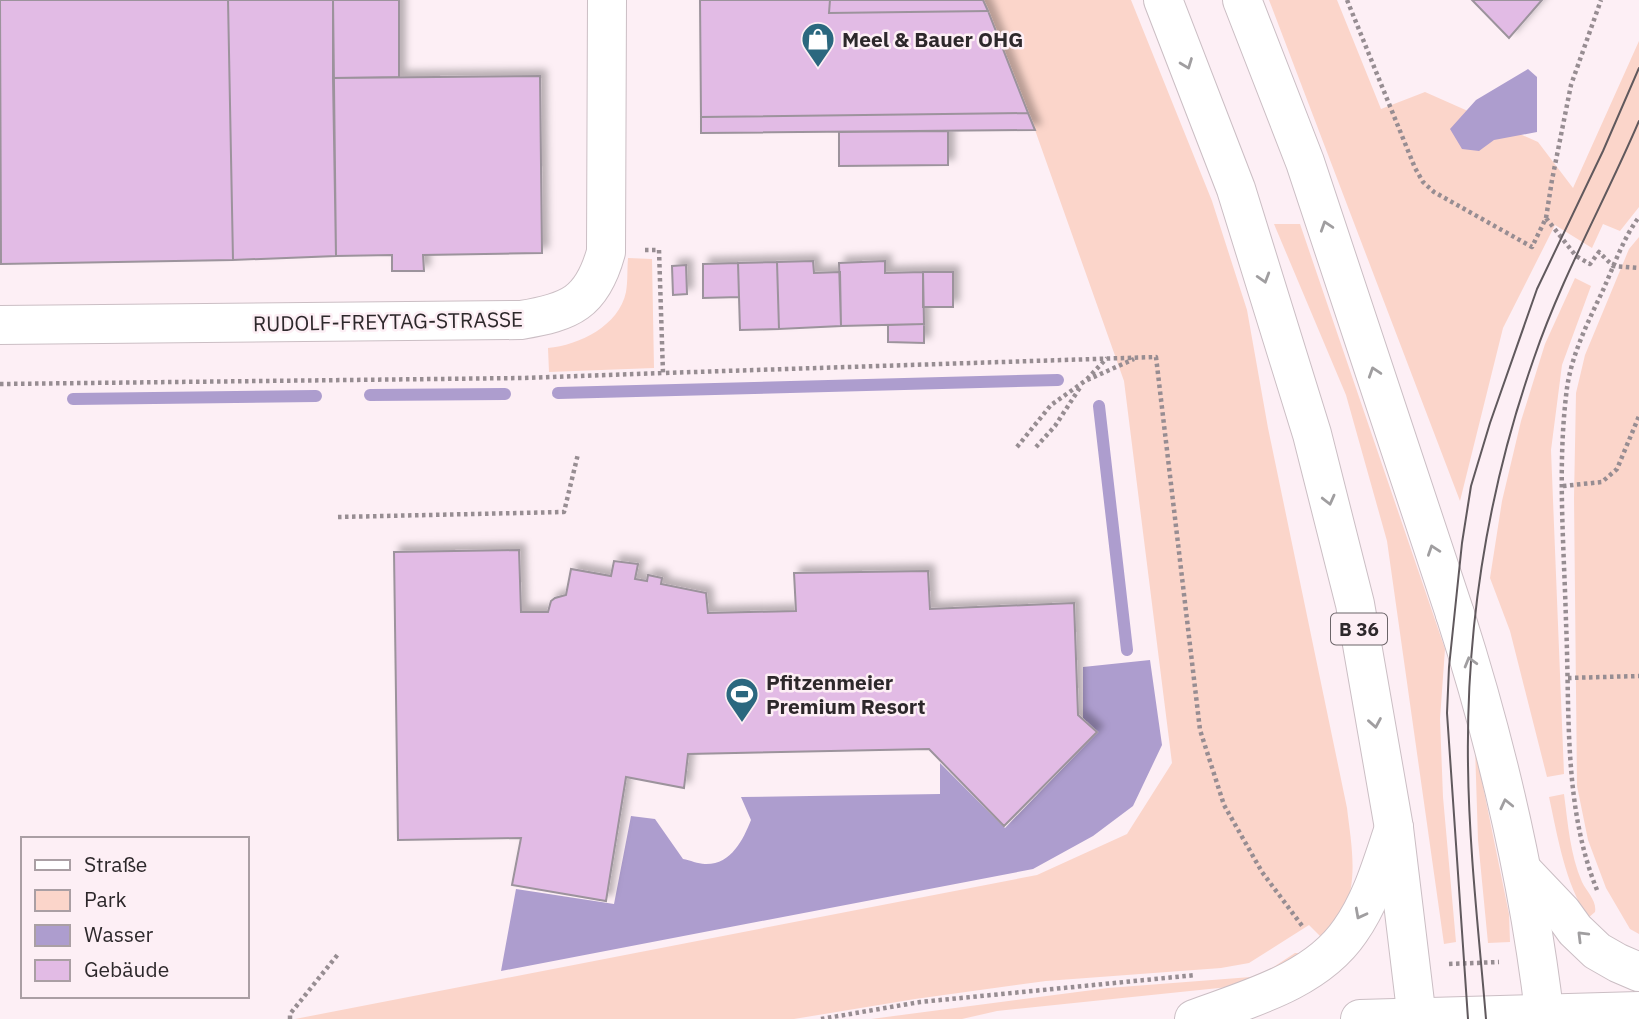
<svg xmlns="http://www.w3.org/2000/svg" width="1639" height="1019" viewBox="0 0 1639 1019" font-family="'IBM Plex Sans',sans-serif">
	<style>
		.green { fill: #fbd5ca }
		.water { fill: #ad9dce }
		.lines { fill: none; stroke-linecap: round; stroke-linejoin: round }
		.stream { stroke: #ad9dce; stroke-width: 12 }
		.building { fill: #e2bbe5; stroke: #9c939c; stroke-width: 2; filter: url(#shadow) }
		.street-casing { stroke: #cbbec4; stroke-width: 40 }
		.secondary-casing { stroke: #cbbec4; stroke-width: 40 }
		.primary-casing { stroke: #cbbec4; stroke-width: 40 }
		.highway-casing { stroke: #cbbec4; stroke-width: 40 }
		.path { stroke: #978d92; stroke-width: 4.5; stroke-dasharray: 3.5 3.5; stroke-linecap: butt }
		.street { stroke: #fff; stroke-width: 38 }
		.secondary { stroke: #fff; stroke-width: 38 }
		.primary { stroke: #fff; stroke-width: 38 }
		.highway { stroke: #fff; stroke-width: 38 }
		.tram { stroke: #60595d; stroke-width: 2 }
		.oneway { stroke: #a09ea0 }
		.labels { text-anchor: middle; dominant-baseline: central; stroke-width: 5; stroke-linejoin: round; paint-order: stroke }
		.shield { fill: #fdeff5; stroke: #6b6468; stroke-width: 2 }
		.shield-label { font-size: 19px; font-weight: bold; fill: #2d282b }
		.poi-label { font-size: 21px; font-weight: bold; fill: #2d282b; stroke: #fdeff5; text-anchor: start }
		.street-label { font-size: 21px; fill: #2d282b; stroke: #fdeff5 }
	</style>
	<defs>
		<filter id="shadow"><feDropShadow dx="6" dy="-6" stdDeviation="3.5" flood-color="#0004"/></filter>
	</defs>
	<rect width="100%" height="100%" fill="#fdeff5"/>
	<path class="green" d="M983,0H1131L1212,201L1247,310L1268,428L1347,808C1351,843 1359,880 1343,913C1338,923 1332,932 1326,942L1309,925L1249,963L1221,968L1046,981L915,999L794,1019H295L1037,875L1127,834L1172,763L1124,381L1035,130Z
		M1269,0H1337L1381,109L1425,92L1538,142L1573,188L1639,41V207L1620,231L1603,224L1592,248L1555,225L1503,328L1460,501Z
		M1274,224H1300L1445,649L1440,719L1443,797L1456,942L1444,944L1387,541L1346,395Z
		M1639,237V934L1630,929L1606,888L1588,840L1577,786L1574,498L1576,393L1585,355L1629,249Z
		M628,258L652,259L654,368L549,372L548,348C579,345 619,326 626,292C628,281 627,269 628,258Z
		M1575,278L1591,286L1562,365L1551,450L1564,774L1547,777L1510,631L1490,578L1502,501L1521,421L1545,344Z
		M1475,747L1509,914L1510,942L1488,943L1478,840Z
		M1564,794C1568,824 1570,854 1582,882C1587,892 1597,901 1595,912L1588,918C1565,883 1558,838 1549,797Z
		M1295,953H1301L1248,985L997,1011L962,1019H871L1108,988L1251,977L1272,968Z"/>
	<path class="water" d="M1528,69L1537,77V132L1494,140L1479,151L1462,149L1450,129L1476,100Z
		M1150,660L1162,745L1133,806L1093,836L1033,869L501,971L516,889L614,904L631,816L655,819L683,859C690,860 698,864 705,864C731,865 743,840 751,820L741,797L940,794V763L1005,828L1098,732L1083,718V667Z"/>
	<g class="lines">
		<path class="stream" d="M558,393L1058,380
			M370,395L505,394
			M73,399L316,396
			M1099,406L1127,650"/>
	</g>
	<path class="building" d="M0,0H228L233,260L1,264Z
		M228,0H333L336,256L233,260Z
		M333,0H399V77L333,78Z
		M700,0H830L829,13L988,11L1028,113L701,117Z
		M830,0H983L988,11L829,13Z
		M1472,0H1542L1509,38Z
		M540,76L542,253L423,255L424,271H392V255L336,256L333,78Z
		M1028,113L1035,130L701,133V117Z
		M948,131V165L839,166V132Z
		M813,261L814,273L840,272L841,326L779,329L777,262Z
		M885,261V273L923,272L924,324L841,326L839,263Z
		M777,262L779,329L740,330L738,263Z
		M738,263L739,297L703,298V264Z
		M686,265L687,294L673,295L672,266Z
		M923,272H953V307H923Z
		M924,324V343L888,342V325Z
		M519,550L521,612H548L551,601L555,598L566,595L571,569L611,576L614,561L638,564L635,579L647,581L648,575L662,578L661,584L706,593L708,613L796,611L794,573L928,571L930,609L1074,603L1078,715L1097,732L1004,826L929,749L688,754L684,788L626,777L606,901L512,885L521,838L398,840L394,552Z"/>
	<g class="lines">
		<defs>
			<path id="street" d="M0,325L521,320C570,312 592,303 606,252L607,0"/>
			<path id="secondary" d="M1522,870L1562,912L1575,930L1597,951L1618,963L1639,972
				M1194,1019C1248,999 1316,981 1350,931C1372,900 1382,863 1394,828
				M1360,1019L1639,1011"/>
			<path id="primary" d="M1455,614C1497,745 1529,882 1545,1019
				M1394,828L1417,1019"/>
			<path id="highway" d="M1163,0L1236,189L1312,434L1355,604L1394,828
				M1242,0L1305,162L1455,614"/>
		</defs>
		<use href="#street" class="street-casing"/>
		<use href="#secondary" class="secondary-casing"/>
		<use href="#primary" class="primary-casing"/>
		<use href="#highway" class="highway-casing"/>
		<path class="path" d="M1347,0L1415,168L1423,182L1434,192L1532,247L1546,218L1576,256L1590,264L1599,252L1613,266L1639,268
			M1546,218L1552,180L1571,85L1601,0
			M645,250H659L663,373L1156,357L1200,730L1224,805L1262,872L1303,927
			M1087,379L1107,358
			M0,384L522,378L663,373
			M1017,447L1051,405L1085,381L1134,359
			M1036,447L1055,426L1081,386
			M1563,486L1602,482L1617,469L1639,416
			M338,517L564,512L578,454
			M1568,678L1639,676
			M1597,890C1563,806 1570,711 1566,622C1564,544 1557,465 1567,388C1572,353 1589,320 1604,288C1614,265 1624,237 1639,217
			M1449,964L1499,962
			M290,1019V1014L339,953
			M821,1019L920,1002L1196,975"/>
		<use href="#street" class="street"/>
		<use href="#secondary" class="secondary"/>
		<use href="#primary" class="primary"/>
		<use href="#highway" class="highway"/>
		<path class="tram" d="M1468,1019L1447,713L1449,667L1462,543L1471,486L1490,423L1537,289L1603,151L1639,68
			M1486,1019C1479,935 1469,849 1468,765C1466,626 1488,489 1534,358C1562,276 1605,201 1639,121"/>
	</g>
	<defs><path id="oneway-chevron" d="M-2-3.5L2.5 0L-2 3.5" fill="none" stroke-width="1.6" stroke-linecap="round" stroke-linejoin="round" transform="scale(1.75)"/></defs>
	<g class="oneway">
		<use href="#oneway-chevron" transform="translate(1187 64) rotate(69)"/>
		<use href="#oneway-chevron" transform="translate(1326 226) rotate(-108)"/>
		<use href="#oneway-chevron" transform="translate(1264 278) rotate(73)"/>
		<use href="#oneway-chevron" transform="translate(1374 372) rotate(-108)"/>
		<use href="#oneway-chevron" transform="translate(1329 500) rotate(76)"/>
		<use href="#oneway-chevron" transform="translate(1433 550) rotate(-109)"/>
		<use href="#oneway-chevron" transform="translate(1470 662) rotate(-106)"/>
		<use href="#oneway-chevron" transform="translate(1375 723) rotate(80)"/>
		<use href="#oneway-chevron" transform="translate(1506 804) rotate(-103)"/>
		<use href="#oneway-chevron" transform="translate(1360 914) rotate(118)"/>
		<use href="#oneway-chevron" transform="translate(1582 936) rotate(-135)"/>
	</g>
	<defs>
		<symbol id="shop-pin" viewBox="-11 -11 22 30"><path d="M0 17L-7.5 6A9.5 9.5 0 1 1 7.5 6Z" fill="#2b687f" stroke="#fdeff5"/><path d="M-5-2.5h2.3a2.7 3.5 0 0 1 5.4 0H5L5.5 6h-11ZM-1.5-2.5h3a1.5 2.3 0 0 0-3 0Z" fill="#fff"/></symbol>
		<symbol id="stadium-pin" viewBox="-11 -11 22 30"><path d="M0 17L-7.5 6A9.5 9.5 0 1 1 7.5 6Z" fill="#2b687f" stroke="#fdeff5"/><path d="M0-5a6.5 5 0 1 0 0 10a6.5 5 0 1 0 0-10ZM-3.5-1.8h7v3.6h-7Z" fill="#fff"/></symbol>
	</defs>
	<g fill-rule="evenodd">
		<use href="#shop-pin" x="799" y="20" width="38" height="52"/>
		<use href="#stadium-pin" x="723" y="675" width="38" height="52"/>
	</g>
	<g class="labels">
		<rect class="shield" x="1331" y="613.5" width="56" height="31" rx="5"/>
		<g class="shield-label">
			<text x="1359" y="629">B 36</text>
		</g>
		<g class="poi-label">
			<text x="842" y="39">Meel &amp; Bauer OHG</text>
			<text x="766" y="682">Pfitzenmeier<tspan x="766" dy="24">Premium Resort</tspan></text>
		</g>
		<g class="street-label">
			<text transform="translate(388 321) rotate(-1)">RUDOLF-FREYTAG-STRASSE</text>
		</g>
	</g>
	<rect x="21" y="837" width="228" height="161" fill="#fdeff5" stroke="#aa9fa4" stroke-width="2"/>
	<rect x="35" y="860" width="35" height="10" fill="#ffffff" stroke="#aa9fa4" stroke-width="2"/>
	<text x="84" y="872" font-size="21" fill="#2d282b">Straße</text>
	<rect x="35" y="890" width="35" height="21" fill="#fbd5ca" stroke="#aa9fa4" stroke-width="2"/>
	<text x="84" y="907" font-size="21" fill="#2d282b">Park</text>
	<rect x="35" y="925" width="35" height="21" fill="#ad9dce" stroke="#aa9fa4" stroke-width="2"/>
	<text x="84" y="942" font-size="21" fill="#2d282b">Wasser</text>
	<rect x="35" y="960" width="35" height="21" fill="#e2bbe5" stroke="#aa9fa4" stroke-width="2"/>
	<text x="84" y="977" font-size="21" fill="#2d282b">Gebäude</text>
</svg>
